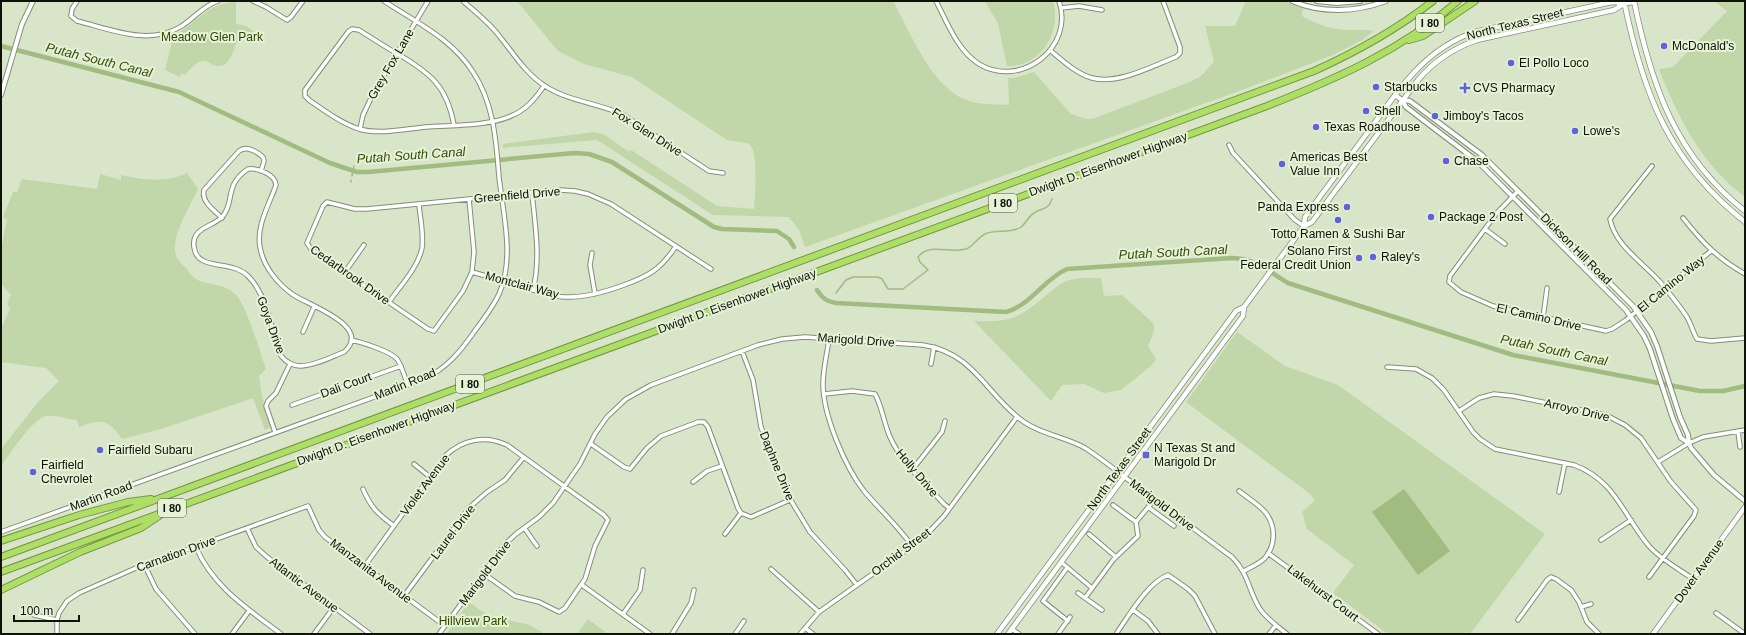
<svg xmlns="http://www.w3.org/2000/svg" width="1746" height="635" viewBox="0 0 1746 635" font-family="Arial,sans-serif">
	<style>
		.green { fill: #c1d6a9 }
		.water { fill: #a1bb80 }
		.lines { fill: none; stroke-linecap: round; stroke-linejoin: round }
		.stream { stroke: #a1bb80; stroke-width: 1.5 }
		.canal { stroke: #a1bb80; stroke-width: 4.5 }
		.minor-casing { stroke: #838f75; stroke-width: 5.5 }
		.tertiary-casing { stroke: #838f75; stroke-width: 6 }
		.secondary-casing { stroke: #838f75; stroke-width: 6 }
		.motorway-casing { stroke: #769745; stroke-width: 8 }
		.minor { stroke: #fff; stroke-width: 3.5 }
		.tertiary { stroke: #fff; stroke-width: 4 }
		.secondary { stroke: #fff; stroke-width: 4.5 }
		.motorway { stroke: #aede65; stroke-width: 6 }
		.poi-dot { fill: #5f62da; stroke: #e5f2d6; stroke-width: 1.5 }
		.labels { text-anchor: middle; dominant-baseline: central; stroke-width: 4; stroke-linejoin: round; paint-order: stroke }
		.shield { fill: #e5f2d6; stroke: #4e5546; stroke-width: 1 }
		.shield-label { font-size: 11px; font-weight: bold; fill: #0e1209 }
		.street-label { font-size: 12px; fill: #0e1209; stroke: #e5f2d6 }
		.park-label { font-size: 12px; fill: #2f4602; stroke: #e5f2d6 }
		.poi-label { font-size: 12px; fill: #0e1209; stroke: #e5f2d6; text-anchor: start }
		.water-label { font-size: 13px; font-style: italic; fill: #364d0c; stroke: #e5f2d6 }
	</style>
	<rect width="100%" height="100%" fill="#d8e5c9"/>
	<path class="green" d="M517,1H893C912,34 932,92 973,102C984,105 998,104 1009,105L1008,78H1014L1034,72L1071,114L1086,119H1092L1190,82L1201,76L1214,62L1205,26H1235L1246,1H1283L1303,9L1302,13L1303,17C1318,24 1332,30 1348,30C1357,30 1365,29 1374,31L1362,40L1333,55L1242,90L805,247L799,230L789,217L713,215L597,140L503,148V144L594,132L605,135L629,152L631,150L717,206L754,209C755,197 759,151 749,144C743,141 734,142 727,140L632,77L584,64L558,51Z
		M985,1H1053C1062,32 1041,67 1007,66L998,24Z
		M1714,1H1745V197C1702,165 1678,118 1659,69L1673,67L1727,11Z
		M236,2V24L246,26L254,32L250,38L239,39C233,46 233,61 223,65C207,71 208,46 185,75L182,73L180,77L165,70L172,42L170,37C197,25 203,4 236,2Z
		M187,173L198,189C191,204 170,238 176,255C177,260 183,265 187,269C190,274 194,279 200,281C213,286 226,284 236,295C247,307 260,352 266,369L259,376L262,397L271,427L265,430L253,398L161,429L122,439C107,418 102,419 79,427L77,420C67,419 56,415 46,416C32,419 10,454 1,466V449L38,402L59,381L46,368L1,362V330L10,308L7,304L11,295L1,283V250L7,219L3,217L13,192H17L22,179L97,189L100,174L121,180V175C142,180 167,183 187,173Z
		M1101,278L1104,296L1122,295L1153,323C1156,331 1151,338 1148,346L1156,359L1152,365L1121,390L1104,393L1084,384L1062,385L1051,401L974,321C1009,322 1017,320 1044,297C1051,292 1058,284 1067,281C1077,277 1090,278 1101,278Z
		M1237,332L1285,366L1338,385L1545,534L1470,634H1388L1333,593L1354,565L1307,529L1302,512L1315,500L1309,493L1186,402Z
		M469,602L487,615L530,625L545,634H446Z
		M588,619L608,634H577Z"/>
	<path class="water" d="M1404,489L1450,551L1418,575L1372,512Z"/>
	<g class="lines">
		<path class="stream" d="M352,176L354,166
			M351,182V180
			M836,293L846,280L853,277H878L882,279L888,289H903L928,270L920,262L918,257C930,242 950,254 966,249C973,247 977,238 985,234C996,229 1011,234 1021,227C1026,223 1029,216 1034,213C1042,207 1048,211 1052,199"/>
		<path class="canal" d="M1,46L179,92L330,163L357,172H368L574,153L589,154L612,162L714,227L722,229L777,231L789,239L794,247
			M817,290C822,298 826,301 836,303L1006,312C1031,305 1044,279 1067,269L1232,258C1258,259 1267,271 1288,283L1513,355L1700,391H1723L1745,386"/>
		<defs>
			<path id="minor" d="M77,1L72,9L71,16L77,21C110,29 148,46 180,27C194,19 202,6 218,1
				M253,1L266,7L287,20L291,17L303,1
				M463,1C475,12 490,23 500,37C514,54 525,73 545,86C568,101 597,103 622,114L709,171L723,173
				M936,1C947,22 957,50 979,64C1020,89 1075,48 1059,1
				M1061,8L1079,6L1102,10
				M1051,51C1063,61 1077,74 1092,78C1118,85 1152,66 1176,57L1180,53V47L1163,1
				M454,125C447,86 430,73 398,54C385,47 372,38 359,30L352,29L348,32L305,90V96L309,100C325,111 341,123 359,129C380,135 405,129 426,127C451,125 490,126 511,116C526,110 535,99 544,86
				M360,129L363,115L374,92L428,1
				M1229,145L1233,153L1295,220L1304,226
				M1652,166L1610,219C1615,246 1644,263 1661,283C1670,294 1679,305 1687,317C1691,324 1693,332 1697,339L1711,341L1745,338
				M248,169C258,168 275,174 276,185C269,205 256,226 260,247C263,266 277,283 292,294C307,305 374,326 344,352C331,357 314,366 300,366C294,366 286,362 282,357C276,350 275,340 273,331C269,313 262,290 248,276C231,259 197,272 194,247C191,227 214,227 223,216C235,201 224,185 248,169Z
				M1518,191L1496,214L1450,276L1449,282L1461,292L1493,306L1606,331L1612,329L1626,320L1711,251
				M532,193C535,225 541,258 533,290
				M469,199L474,252L472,272L463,291L434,331L428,329L311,249L307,243L323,206L327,202L355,209H367L560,190L575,191L588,194L611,204L711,269
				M222,218C214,210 201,202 204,190L239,151C247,145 256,151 263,157L264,161L261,171
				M1683,218C1703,243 1717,258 1745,274
				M1485,229L1505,244
				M592,253L590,265L595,294
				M345,272L364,245
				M472,272C490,277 507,282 525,288C538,291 551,296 564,297C584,298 605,292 624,285C649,276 661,269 676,246
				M389,302C400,286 418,268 422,248C424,234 420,218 419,204
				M1543,318L1547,288
				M303,332L314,307
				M829,339C827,354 823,369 823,384C823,415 845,467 864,491C880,510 898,526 912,546
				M351,340C361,342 390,351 397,359C402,366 404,376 408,385
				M742,351L753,380L761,427L787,494L810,532L845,570L857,585
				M931,364L934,347
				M1387,367L1416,369L1432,378L1444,390L1473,432L1480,439L1495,449L1574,465C1615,480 1623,515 1649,546C1660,559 1679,569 1693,579
				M824,394L852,391L875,394C882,406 884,424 890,437C902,464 925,483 944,504L949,508
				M292,405L401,366
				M1459,411L1479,398L1494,394L1513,396L1606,415L1625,425L1641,438L1671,482L1696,510L1694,516L1649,577
				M1738,431L1740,447
				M275,432L266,406L268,401L276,393L290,364
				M591,444L624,467L630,469L647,448L661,436L698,422H704L708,427L738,508L741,513L751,517L790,500
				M1658,462L1689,443L1703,437L1745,430
				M414,464L430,477
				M912,470L942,432L945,421
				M693,482L707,471L722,466
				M363,489C371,508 378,514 394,526
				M1239,491C1248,498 1258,504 1265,512C1276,525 1276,545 1265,558C1259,564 1251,567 1244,571
				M1559,492L1565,463
				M1113,505L1136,522
				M1148,507L1174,526
				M247,528L256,547L267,557L370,634
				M525,529L537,546
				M1,532L424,379C447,368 460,352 474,332C483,320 493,307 499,294C515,258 503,214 499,177C496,140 494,104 473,72C451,38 417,23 384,1
				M725,534L741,513
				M1089,534L1116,557
				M1601,540L1631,520
				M196,547C212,586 248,609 281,634
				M1268,553L1378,634
				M1061,562L1092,588
				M145,566L156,589L195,634
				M364,567L445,456C463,439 485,435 507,445L604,515L608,520L595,546L585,579L565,608L559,612L539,602L515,596L484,574
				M1067,568L1043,601L1068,621
				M771,569L819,612
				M582,585L650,634
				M1078,593L1102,610
				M404,596L470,507L487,492L505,480L524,457
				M1085,598L1113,560L1138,536L1136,522L1155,499
				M1581,607L1591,604
				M1133,610L1148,621L1158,634
				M1716,613L1745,634
				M623,614L640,590L643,570
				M34,615L57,620
				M1518,620L1547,580L1551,577L1556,579L1571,590L1579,602L1587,622L1599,634
				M805,628L813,634
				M1012,629L1019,634
				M57,634V620L59,613L67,601L79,593L136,568L308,506L319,530L325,537L445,626
				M232,634L249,611
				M314,634L334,607
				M439,634L505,544L516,534L539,517L553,503L580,464L595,434L607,417L626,399L651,385L758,345L782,339L805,337L923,345C975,353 986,395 1024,422C1043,435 1066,437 1085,448C1102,459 1118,472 1134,484C1167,508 1199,533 1232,557C1249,574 1248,590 1260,609C1267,619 1277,626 1287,634
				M672,634L691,603L694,590
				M735,634L744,621
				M800,634L819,612L912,546L928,533L944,516L1017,417
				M1058,634L1070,617
				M1116,634C1128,617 1148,582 1168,575L1188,589L1195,596L1215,634
				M1269,634L1276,625"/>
			<path id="tertiary" d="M1292,1C1322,14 1356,12 1386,1
				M1317,1L1337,3L1360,1
				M1,95L22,24L33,1
				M1395,95L1402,100L1406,107L1477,161L1626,310L1644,336L1650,349L1673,419L1681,438L1689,443
				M1402,100L1410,101L1482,155L1633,306L1651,332L1657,346L1680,417L1688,435L1689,443L1691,448L1714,475L1745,501"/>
			<path id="secondary" d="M1624,1C1643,94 1669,162 1745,222
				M1634,1C1651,84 1675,156 1745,211
				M1304,226L1312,222L1418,80C1434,61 1454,48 1477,40L1614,10L1625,3
				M997,634L1236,311L1244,307
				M1008,634L1243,316L1244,307L1304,226L1305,217C1325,190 1345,163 1365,136C1397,93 1421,51 1474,32L1612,2L1625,3L1634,2
				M1653,634L1745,507"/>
			<path id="motorway" d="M1409,40L1423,36L1475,1
				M1,541L79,515L128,502L151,499
				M1,557L1314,71C1356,52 1396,30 1433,1
				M1,572C423,416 845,261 1267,106C1338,78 1400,51 1458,1
				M1,590L80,552L141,528L159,516"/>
		</defs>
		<use href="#minor" class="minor-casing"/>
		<use href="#tertiary" class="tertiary-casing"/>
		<use href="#secondary" class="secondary-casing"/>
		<use href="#motorway" class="motorway-casing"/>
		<use href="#minor" class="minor"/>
		<use href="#tertiary" class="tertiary"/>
		<use href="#secondary" class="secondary"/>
		<use href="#motorway" class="motorway"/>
	</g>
	<g class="poi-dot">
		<circle cx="1664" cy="46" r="4"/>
		<circle cx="1511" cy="63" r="4"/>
		<circle cx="1376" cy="87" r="4"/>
		<path d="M1463 82h4v4h4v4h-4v4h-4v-4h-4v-4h4z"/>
		<circle cx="1366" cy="111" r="4"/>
		<circle cx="1435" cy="116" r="4"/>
		<circle cx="1316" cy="127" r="4"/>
		<circle cx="1575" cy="131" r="4"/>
		<circle cx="1446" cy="161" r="4"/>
		<circle cx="1282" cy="164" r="4"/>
		<circle cx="1347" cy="207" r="4"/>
		<circle cx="1431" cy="217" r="4"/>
		<circle cx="1338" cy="220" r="4"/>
		<circle cx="1373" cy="257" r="4"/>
		<circle cx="1359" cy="258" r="4"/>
		<circle cx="100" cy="450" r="4"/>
		<rect x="1142" y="451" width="8" height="8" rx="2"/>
		<circle cx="33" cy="472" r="4"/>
	</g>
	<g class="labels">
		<g class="shield">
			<rect x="1416" y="14" width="28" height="18" rx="3"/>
			<rect x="989" y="194" width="28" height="18" rx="3"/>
			<rect x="456" y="375" width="28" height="18" rx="3"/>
			<rect x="158" y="499" width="28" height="18" rx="3"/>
		</g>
		<g class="shield-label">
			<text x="1430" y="23">I 80</text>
			<text x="1003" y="203">I 80</text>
			<text x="470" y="384">I 80</text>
			<text x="172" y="508">I 80</text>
		</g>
		<g class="street-label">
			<text transform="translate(1515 24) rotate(-14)">North Texas Street</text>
			<text transform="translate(391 64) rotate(-60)">Grey Fox Lane</text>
			<text transform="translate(647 132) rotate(32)">Fox Glen Drive</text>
			<text transform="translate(1108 164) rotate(-20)">Dwight D. Eisenhower Highway</text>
			<text transform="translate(517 195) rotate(-5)">Greenfield Drive</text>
			<text transform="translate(1576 249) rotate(45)">Dickson Hill Road</text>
			<text transform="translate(350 275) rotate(35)">Cedarbrook Drive</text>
			<text transform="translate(1671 284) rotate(-39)">El Camino Way</text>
			<text transform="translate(522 285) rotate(15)">Montclair Way</text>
			<text transform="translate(737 301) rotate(-20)">Dwight D. Eisenhower Highway</text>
			<text transform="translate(1539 317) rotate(13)">El Camino Drive</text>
			<text transform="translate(271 325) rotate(70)">Goya Drive</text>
			<text transform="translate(856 340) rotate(4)">Marigold Drive</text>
			<text transform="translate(405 384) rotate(-22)">Martin Road</text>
			<text transform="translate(346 385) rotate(-20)">Dali Court</text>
			<text transform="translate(1577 410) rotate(13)">Arroyo Drive</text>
			<text transform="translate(376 433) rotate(-20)">Dwight D. Eisenhower Highway</text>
			<text transform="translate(777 466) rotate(68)">Daphne Drive</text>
			<text transform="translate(1119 469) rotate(-54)">North Texas Street</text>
			<text transform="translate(917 473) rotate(50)">Holly Drive</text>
			<text transform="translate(425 485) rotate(-53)">Violet Avenue</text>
			<text transform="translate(101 496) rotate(-20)">Martin Road</text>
			<text transform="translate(1162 505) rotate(37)">Marigold Drive</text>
			<text transform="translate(453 532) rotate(-53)">Laurel Drive</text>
			<text transform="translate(901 552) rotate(-37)">Orchid Street</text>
			<text transform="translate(176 554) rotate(-20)">Carnation Drive</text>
			<text transform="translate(371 571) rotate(37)">Manzanita Avenue</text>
			<text transform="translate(1699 571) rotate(-54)">Dover Avenue</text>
			<text transform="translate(485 573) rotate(-53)">Marigold Drive</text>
			<text transform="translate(304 585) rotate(37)">Atlantic Avenue</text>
			<text transform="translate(1323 593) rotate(37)">Lakehurst Court</text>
		</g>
		<g class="park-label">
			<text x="212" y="37">Meadow Glen Park</text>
			<text x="473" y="621">Hillview Park</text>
		</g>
		<g class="poi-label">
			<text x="1672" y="46">McDonald's</text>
			<text x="1519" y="63">El Pollo Loco</text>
			<text x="1384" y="87">Starbucks</text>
			<text x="1473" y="88">CVS Pharmacy</text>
			<text x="1374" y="111">Shell</text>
			<text x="1443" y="116">Jimboy's Tacos</text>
			<text x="1324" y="127">Texas Roadhouse</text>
			<text x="1583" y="131">Lowe's</text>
			<text x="1290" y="157">Americas Best<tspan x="1290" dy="14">Value Inn</tspan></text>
			<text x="1454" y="161">Chase</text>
			<text x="1339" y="207" text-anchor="end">Panda Express</text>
			<text x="1439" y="217">Package 2 Post</text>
			<text x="1338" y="234" text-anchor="middle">Totto Ramen &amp; Sushi Bar</text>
			<text x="1351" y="251" text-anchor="end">Solano First<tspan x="1351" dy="14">Federal Credit Union</tspan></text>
			<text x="1381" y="257">Raley's</text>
			<text x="1154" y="448">N Texas St and<tspan x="1154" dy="14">Marigold Dr</tspan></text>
			<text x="108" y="450">Fairfield Subaru</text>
			<text x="41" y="465">Fairfield<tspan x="41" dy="14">Chevrolet</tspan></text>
		</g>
		<g class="water-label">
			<text transform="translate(99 60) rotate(14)">Putah South Canal</text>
			<text transform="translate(411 155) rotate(-4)">Putah South Canal</text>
			<text transform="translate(1173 252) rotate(-3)">Putah South Canal</text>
			<text transform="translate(1554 350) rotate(12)">Putah South Canal</text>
		</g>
	</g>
	<rect width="1746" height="635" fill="none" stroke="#0e1209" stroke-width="4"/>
	<path d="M14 615v6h65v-6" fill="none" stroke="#0e1209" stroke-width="2"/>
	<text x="20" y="615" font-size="12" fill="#0e1209" stroke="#e5f2d6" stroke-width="3" paint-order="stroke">100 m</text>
</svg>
